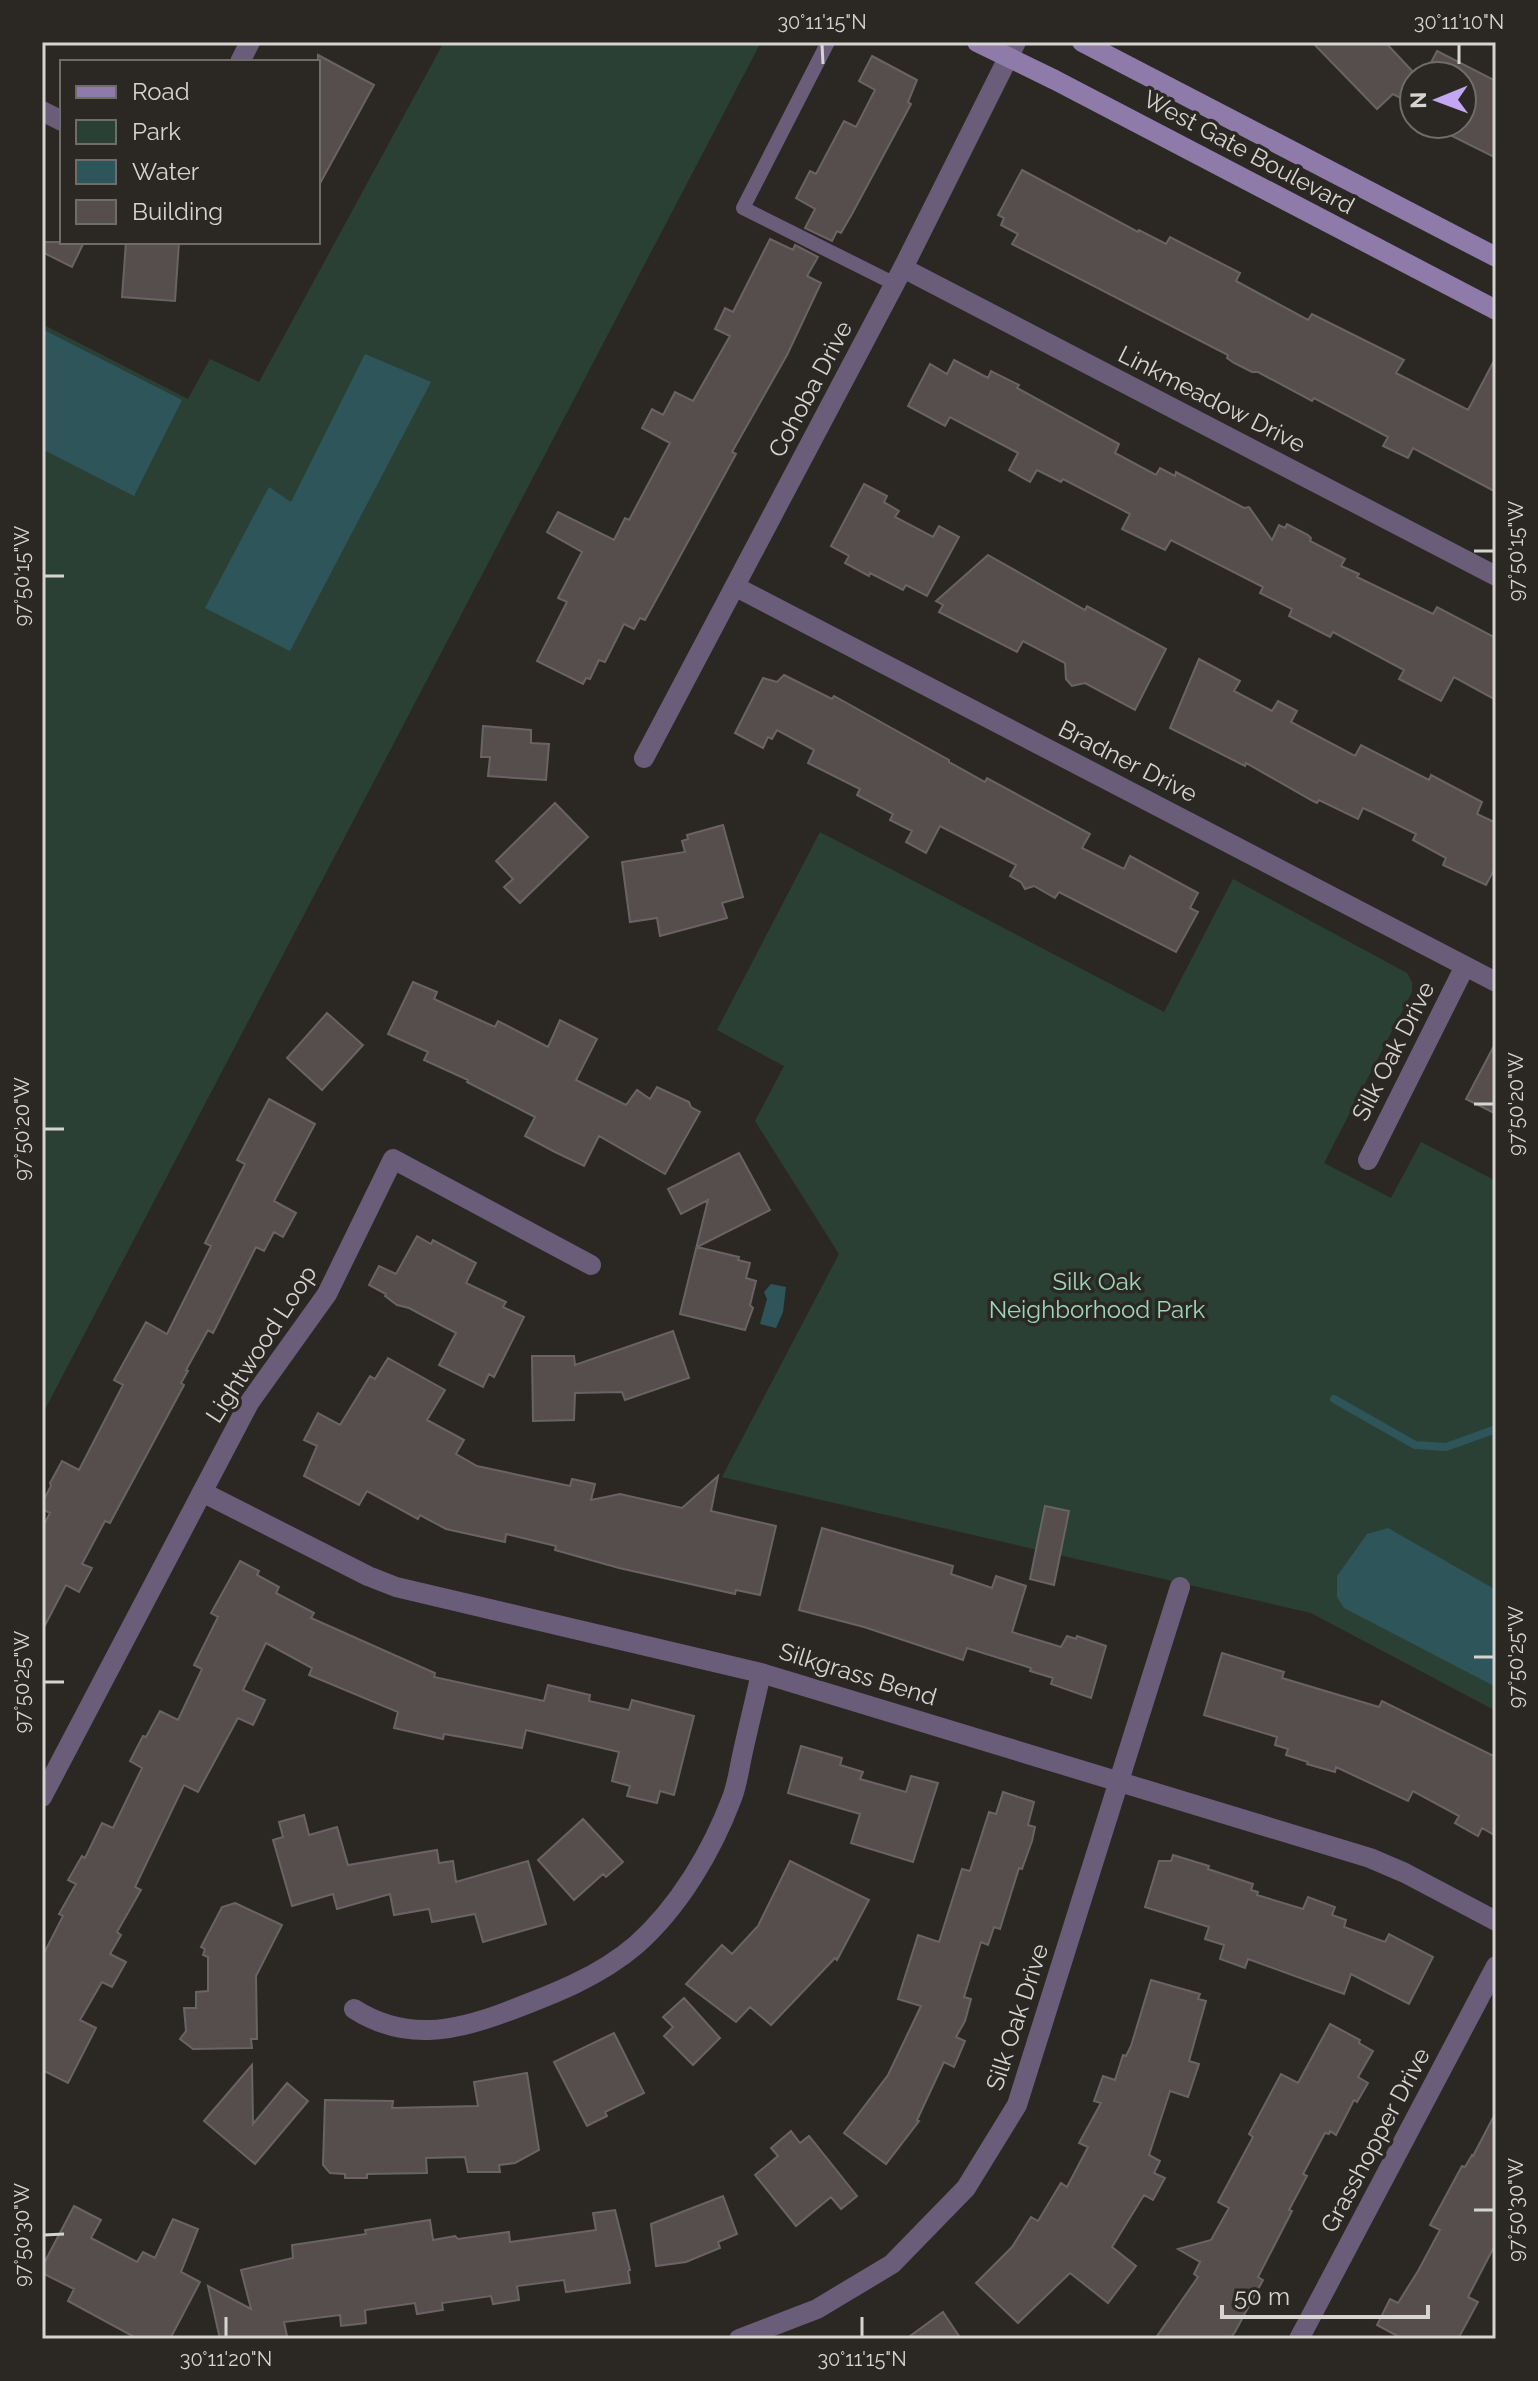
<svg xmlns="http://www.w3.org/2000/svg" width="1538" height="2381" viewBox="0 0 1538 2381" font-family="Raleway,sans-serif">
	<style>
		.green { fill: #2b4035 }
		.water { fill: #2d555a }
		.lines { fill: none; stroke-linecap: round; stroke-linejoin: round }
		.stream { stroke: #2d555a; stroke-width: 8 }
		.building { fill: #554e4d; stroke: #6a6363; stroke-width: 2 }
		.lane { stroke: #6a5d7a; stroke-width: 14 }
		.street { stroke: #6a5d7a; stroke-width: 20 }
		.secondary { stroke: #8e7ba9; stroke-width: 20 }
		.ticks { fill: none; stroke: #d6d4d1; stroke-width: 3 }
		.labels { text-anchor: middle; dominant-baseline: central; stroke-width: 7; stroke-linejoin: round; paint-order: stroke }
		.street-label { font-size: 24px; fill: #d6d4d1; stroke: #2b2824 }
		.park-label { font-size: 24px; fill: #9bd6b6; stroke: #2b2824 }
		.neatline { fill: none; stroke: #d6d4d1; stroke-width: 3 }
		.ticks-label { font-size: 20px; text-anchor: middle; fill: #d6d4d1 }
	</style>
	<rect width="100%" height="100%" fill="#2b2824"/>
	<path class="green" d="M444,42H761L42,1415V324L188,399L210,359L259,382Z
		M820,832L1164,1012L1233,879L1407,973L1412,982V992L1324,1163L1391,1198L1421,1142L1496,1181V1711L1311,1613L722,1477L839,1254L755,1121L784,1066L717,1030Z"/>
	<path class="water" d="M42,329L182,400L134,496L42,449Z
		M365,354L431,382L290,651L205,608L269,487L291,502Z
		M771,1284L786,1287L783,1312L776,1328L760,1324L767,1299L764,1292Z
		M1388,1528L1496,1590V1687L1344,1608L1337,1597V1576L1367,1534Z"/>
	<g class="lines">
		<path class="stream" d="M1334,1399L1415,1445L1446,1447L1496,1429"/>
	</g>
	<path class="building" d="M1312,42H1385L1414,73V105L1393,94L1377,109Z
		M1437,51L1496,81V158L1428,124H1462V76H1424Z
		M318,55L374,85L318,187Z
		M872,56L917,80L908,102L911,104L852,214L841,233L837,231L832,241L805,228L815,209L796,198L810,171L816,174L844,121L856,127L875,90L859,81Z
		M1022,170L1138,232L1139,230L1166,244L1170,237L1240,273L1236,281L1308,320L1312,314L1404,360L1396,373L1468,410L1496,357V492L1413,448L1408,458L1383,446L1388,437L1314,398L1312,401L1258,372H1252L1234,363L1227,358L1228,355L1012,244L1018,234L1001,225L1004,218L998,215Z
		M770,239L793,250L795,245L818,257L807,276L821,283L787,355L732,452L736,454L645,620L640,618L634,629L624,624L605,662L599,660L590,679L586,678L583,684L537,661L567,602L558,598L582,552L547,532L558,512L614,540L625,518L629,520L670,443L642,428L652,409L663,415L675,392L693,401L730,336L715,329L725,308L733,312Z
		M42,242H84L72,267L42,252Z
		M126,242H179L175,301L122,297Z
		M954,360L988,378L991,371L1019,385L1017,388L1119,444L1115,453L1156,475L1160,468L1175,476L1176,472L1244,508L1249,507L1272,540L1279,525L1285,528L1287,524L1308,535L1311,538L1310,541L1345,559L1341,566L1359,574L1357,577L1433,614L1437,607L1496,638V700L1454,677L1441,701L1399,679L1404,670L1333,632L1330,637L1289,616L1292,609L1260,593L1263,587L1171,540L1165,550L1122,529L1130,514L1063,479L1061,482L1037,470L1030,482L1009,470L1018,453L950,417L945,426L908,406L930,364L947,374Z
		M864,484L887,496L884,502L899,511L895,517L933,537L939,526L959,537L927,596L906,585L903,590L870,573L869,576L845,563L849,556L831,546Z
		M988,555L1085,610L1087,606L1166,649L1135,710L1085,683L1072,686L1066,679L1065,663L1023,641L1017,652L939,612L943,605L936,601Z
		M1199,659L1240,681L1234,691L1272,711L1278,701L1297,711L1291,722L1355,756L1361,745L1429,780L1431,775L1482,802L1477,814L1496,823V866L1486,885L1443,865L1446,858L1413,840L1416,834L1374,813L1363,808L1358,819L1319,800L1317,803L1313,801L1246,763L1245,766L1170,728Z
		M784,675L832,699L834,696L949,760V762L985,782L987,778L1090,834L1082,848L1124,869L1130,856L1198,893L1190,908L1198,912L1176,952L1059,892L1055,898L1034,886L1025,889L1021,882L1010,876L1016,865L940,826L926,853L906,842L912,831L890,820L893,814L857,795L860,789L808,763L814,750L777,730L772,739L768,737L763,748L735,733L763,678L777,682Z
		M483,726L531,730V743L549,744L546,780L488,776L490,757H481Z
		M555,803L588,837L520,903L504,887L513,879L496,861Z
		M723,825L743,897L722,903L727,918L660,936L657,918L630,922L622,862L685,852L682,841L688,839L687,835Z
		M413,982L437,992L434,999L495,1027L498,1021L548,1047L560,1020L597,1039L576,1080L626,1105L637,1090L650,1099L657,1087L689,1102L691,1107L700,1112L665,1174L599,1136L584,1166L555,1152L525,1136L535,1117L467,1082L468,1080L424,1060L428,1052L388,1034Z
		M327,1013L363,1045L322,1090L287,1058Z
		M1496,1042V1114L1466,1099Z
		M269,1099L315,1124L274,1201L296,1213L283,1237L274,1232L264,1251L256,1247L213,1333L208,1330L186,1370L188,1371L181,1383L184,1385L132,1482L110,1523L105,1521L82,1564L92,1568L79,1592L66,1585L42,1631V1528L50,1513L42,1509V1503L51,1486L50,1483L62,1461L79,1470L123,1385L114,1380L146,1322L167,1334L211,1246L205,1243L245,1164L237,1160Z
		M739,1153L770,1210L697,1247L739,1257L738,1260L750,1263L746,1278L756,1281L750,1305L753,1308L745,1330L680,1314L708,1200L681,1214L668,1189Z
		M417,1236L431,1244L433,1240L476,1263L466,1283L506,1302L503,1307L524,1317L494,1377L489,1374L483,1387L439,1365L456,1333L409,1308L397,1305L385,1296L386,1294L369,1285L379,1266L396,1274Z
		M673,1331L689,1378L625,1400L622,1392L575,1393L574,1420L533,1421L532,1356H574L575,1365Z
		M388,1358L445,1390L427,1420L464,1440L456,1454L477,1466L570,1486L572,1479L595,1484L591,1500L620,1494L682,1508L718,1476L711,1511L776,1526L760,1595L736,1590L735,1594L619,1568L555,1550L556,1546L506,1534L505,1542L446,1529L420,1515L418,1519L367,1491L359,1505L304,1476L317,1446L304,1440L318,1413L340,1425L370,1376L375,1379Z
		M1045,1506L1069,1511L1054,1585L1030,1579Z
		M822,1528L953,1566L951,1574L992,1588L996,1576L1026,1586L1012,1632L1061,1647L1067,1636L1076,1639L1077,1636L1106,1646L1091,1698L1051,1684L1053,1678L1030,1671L1031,1668L967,1648L963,1660L864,1627L799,1610Z
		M240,1561L259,1571L257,1575L279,1587L276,1593L314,1613L311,1618L435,1673L434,1677L544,1701L548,1685L590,1695L589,1701L629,1710L632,1700L694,1716L674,1795L660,1791L657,1803L627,1796L630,1786L612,1781L619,1752L526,1730L522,1748L444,1734L443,1739L394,1728L398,1712L309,1675L312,1668L266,1643L243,1690L265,1700L253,1725L238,1718L198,1792L184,1785L135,1887L141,1890L117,1932L121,1935L110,1954L126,1962L112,1987L102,1982L80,2020L96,2028L68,2083L42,2070V1957L63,1916L59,1914L76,1884L68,1880L82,1856L85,1858L102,1823L113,1828L142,1768L130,1761L143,1736L146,1737L160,1711L178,1720L202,1669L194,1665L218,1617L211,1613Z
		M1222,1653L1284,1672L1282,1678L1379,1707L1382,1701L1496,1757V1836L1482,1828L1478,1836L1455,1823L1459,1816L1413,1791L1408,1801L1336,1767L1335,1772L1307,1764L1308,1762L1286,1755L1288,1749L1275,1745L1277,1737L1204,1715Z
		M801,1746L842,1758L840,1765L863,1772L860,1779L906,1792L911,1776L938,1783L913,1862L851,1843L860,1814L788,1793Z
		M1003,1792L1034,1802L1028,1825L1035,1827L1032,1841L1022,1869L1019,1868L1000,1929L994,1927L988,1945L981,1942L964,1997L971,1999L965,2021L956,2037L965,2041L954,2067L944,2062L917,2120L919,2121L886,2164L844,2133L888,2075L921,2006L898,1999L918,1935L939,1942L962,1869L970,1871L989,1812L996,1814Z
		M304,1815L309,1835L337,1827L348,1865L437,1850L439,1863L453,1861L456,1882L528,1861L546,1924L483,1942L475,1914L432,1922L429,1909L394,1915L390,1894L337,1909L333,1894L292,1906L273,1840L283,1837L279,1822Z
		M583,1819L623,1862L606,1877L603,1874L574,1900L538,1860Z
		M1173,1855L1209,1866L1208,1869L1253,1884L1251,1890L1258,1892L1257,1895L1303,1909L1308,1897L1335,1907L1332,1915L1346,1920L1344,1927L1385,1942L1389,1934L1433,1957L1409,2004L1351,1974L1344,1994L1248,1959L1245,1968L1220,1959L1224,1945L1205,1939L1209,1927L1145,1907L1159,1861H1171Z
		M790,1861L869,1900L837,1960L835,1958L771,2025L750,2007L736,2022L686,1984L722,1945L732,1954L758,1926Z
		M235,1903L282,1925L256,1976L257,2039H251L252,2048L193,2049L180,2039L186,2031L184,2008H196V1992L208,1991V1957L203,1955L205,1949L201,1947L222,1907Z
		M1151,1980L1200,1994L1198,1999L1206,2001L1189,2061L1199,2064L1188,2097L1170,2091L1149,2155L1160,2161L1154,2173L1165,2178L1153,2200L1144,2195L1112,2247L1136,2266L1108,2303L1070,2273L1018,2323L976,2283L1012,2247L1031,2217L1038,2221L1061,2183L1067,2187L1088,2147L1079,2143L1101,2103L1094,2101L1103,2076L1115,2080L1123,2055L1126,2056L1131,2046Z
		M684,1998L720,2038L693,2065L664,2036L673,2027L663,2017Z
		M1330,2024L1360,2040L1359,2043L1373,2051L1358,2077L1368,2083L1357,2102L1354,2100L1336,2135L1330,2131L1329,2134L1325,2133L1303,2174L1307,2176L1289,2210L1292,2211L1258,2277L1263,2280L1235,2332L1230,2339H1155L1198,2277L1194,2274L1200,2262L1178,2249L1211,2240L1229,2208L1218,2202L1253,2137L1249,2134L1281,2074L1298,2083Z
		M614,2033L644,2093L605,2112L607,2116L587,2126L554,2062Z
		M252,2065L253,2124L287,2083L308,2101L255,2164L204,2121Z
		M527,2073L539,2150L515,2163L499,2165L500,2172H468L465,2157L426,2158L427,2173L367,2174V2178H345V2174L330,2173L323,2165L325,2100L393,2101L392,2108L478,2106L474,2082Z
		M1496,2112V2243L1468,2297L1478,2302L1458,2339H1403L1377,2325L1390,2299L1398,2303L1418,2271L1440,2230L1430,2225L1462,2166L1465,2167L1472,2155L1473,2156Z
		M791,2131L800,2143L809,2136L857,2196L841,2209L831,2197L796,2226L755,2175L778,2156L771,2148Z
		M723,2196L737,2234L718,2242L720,2248L686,2262L656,2266L651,2224Z
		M74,2206L101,2220L91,2238L137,2262L143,2252L155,2258L173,2219L198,2229L181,2272L200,2282L170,2339H138L68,2301L74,2289L42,2273V2267Z
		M615,2210L630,2270L628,2271L630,2283L566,2292L564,2280L517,2286L519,2300L493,2304L491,2296L442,2303L443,2310L417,2314L415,2303L365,2310L366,2323L341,2326L340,2315L284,2322L287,2336L272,2339H220L208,2286L251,2309L241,2270L293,2258L292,2245L366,2234L365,2230L430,2220L433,2240L455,2236L458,2239L509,2232L510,2242L596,2230L593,2213Z
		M943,2312L961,2339H906Z"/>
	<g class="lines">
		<path class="lane" d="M828,42L743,208L895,284"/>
		<path class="street" d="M240,62L250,42
			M42,111L62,121
			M903,268L1496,576
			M736,587L1496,982
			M644,758L903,268L1016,42
			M1368,1160L1465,966
			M202,1492L368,1576L396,1587L761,1673L1370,1858L1405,1873L1496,1921
			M42,1797L249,1403L327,1294L393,1159L591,1265
			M354,2009C404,2041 453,2032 506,2012C551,1995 599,1977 636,1945C679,1907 712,1851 732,1798C737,1785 739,1770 742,1756C748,1728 755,1701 761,1673
			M739,2339L817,2309L892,2264L966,2188L1017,2105L1180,1587
			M1299,2339L1496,1966"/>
		<path class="secondary" d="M977,42L1055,80L1496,310
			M1082,42L1496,257"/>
	</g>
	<path class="ticks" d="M822,44L823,64M1459,44V64M1474,551H1494M44,576H64M1474,1104H1494M44,1129H64M1474,1657H1494M44,1682H64M1474,2210H1494M44,2235L64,2234M226,2317V2337M862,2317V2337"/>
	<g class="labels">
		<g class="street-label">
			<text transform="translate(1249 152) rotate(28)">West Gate Boulevard</text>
			<text transform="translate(810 389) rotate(-62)">Cohoba Drive</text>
			<text transform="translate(1212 399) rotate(27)">Linkmeadow Drive</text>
			<text transform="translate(1128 761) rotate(27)">Bradner Drive</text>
			<text transform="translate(1393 1051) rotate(-63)">Silk Oak Drive</text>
			<text transform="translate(261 1344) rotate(-57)">Lightwood Loop</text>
			<text transform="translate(858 1674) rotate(17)">Silkgrass Bend</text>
			<text transform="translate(1017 2017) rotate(-72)">Silk Oak Drive</text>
			<text transform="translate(1375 2140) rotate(-62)">Grasshopper Drive</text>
		</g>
		<g class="park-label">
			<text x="1097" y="1281">Silk Oak<tspan x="1097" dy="28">Neighborhood Park</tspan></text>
		</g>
	</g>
	<rect width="1538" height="2381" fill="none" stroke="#2b2824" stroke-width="88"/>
	<rect x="60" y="60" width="260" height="184" fill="#2b2824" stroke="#6f6d69" stroke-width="2"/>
	<rect x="76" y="86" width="40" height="12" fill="#8e7ba9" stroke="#6f6d69" stroke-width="2"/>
	<text x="132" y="100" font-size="24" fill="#d6d4d1">Road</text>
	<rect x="76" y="120" width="40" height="24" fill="#2b4035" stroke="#6f6d69" stroke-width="2"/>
	<text x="132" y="140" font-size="24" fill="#d6d4d1">Park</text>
	<rect x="76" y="160" width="40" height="24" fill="#2d555a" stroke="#6f6d69" stroke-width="2"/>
	<text x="132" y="180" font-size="24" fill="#d6d4d1">Water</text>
	<rect x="76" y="200" width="40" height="24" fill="#554e4d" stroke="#6f6d69" stroke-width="2"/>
	<text x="132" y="220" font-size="24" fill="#d6d4d1">Building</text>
	<g transform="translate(1438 100) rotate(269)"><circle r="38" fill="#2b2824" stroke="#6f6d69" stroke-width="2"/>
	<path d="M0-6L14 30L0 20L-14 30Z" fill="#c4a7f2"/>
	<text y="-12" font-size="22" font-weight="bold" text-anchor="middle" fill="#d6d4d1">N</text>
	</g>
	<path d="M1222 2305v12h206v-12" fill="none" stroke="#d6d4d1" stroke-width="4"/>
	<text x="1234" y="2305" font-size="24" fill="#d6d4d1" stroke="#2b2824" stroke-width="6" paint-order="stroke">50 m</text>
	<rect x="44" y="44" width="1450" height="2293" class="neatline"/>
	<g class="ticks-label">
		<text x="822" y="29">30°11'15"N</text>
		<text x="1459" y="29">30°11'10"N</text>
		<text transform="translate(1516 551) rotate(-90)" y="7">97°50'15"W</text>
		<text transform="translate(22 576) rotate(-90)" y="7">97°50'15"W</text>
		<text transform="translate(1516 1104) rotate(-90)" y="7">97°50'20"W</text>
		<text transform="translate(22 1129) rotate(-90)" y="7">97°50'20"W</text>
		<text transform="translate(1516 1657) rotate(-90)" y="7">97°50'25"W</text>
		<text transform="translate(22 1682) rotate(-90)" y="7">97°50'25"W</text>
		<text transform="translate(1516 2210) rotate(-90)" y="7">97°50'30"W</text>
		<text transform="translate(22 2235) rotate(-90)" y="7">97°50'30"W</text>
		<text x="226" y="2366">30°11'20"N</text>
		<text x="862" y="2366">30°11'15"N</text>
	</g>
</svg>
